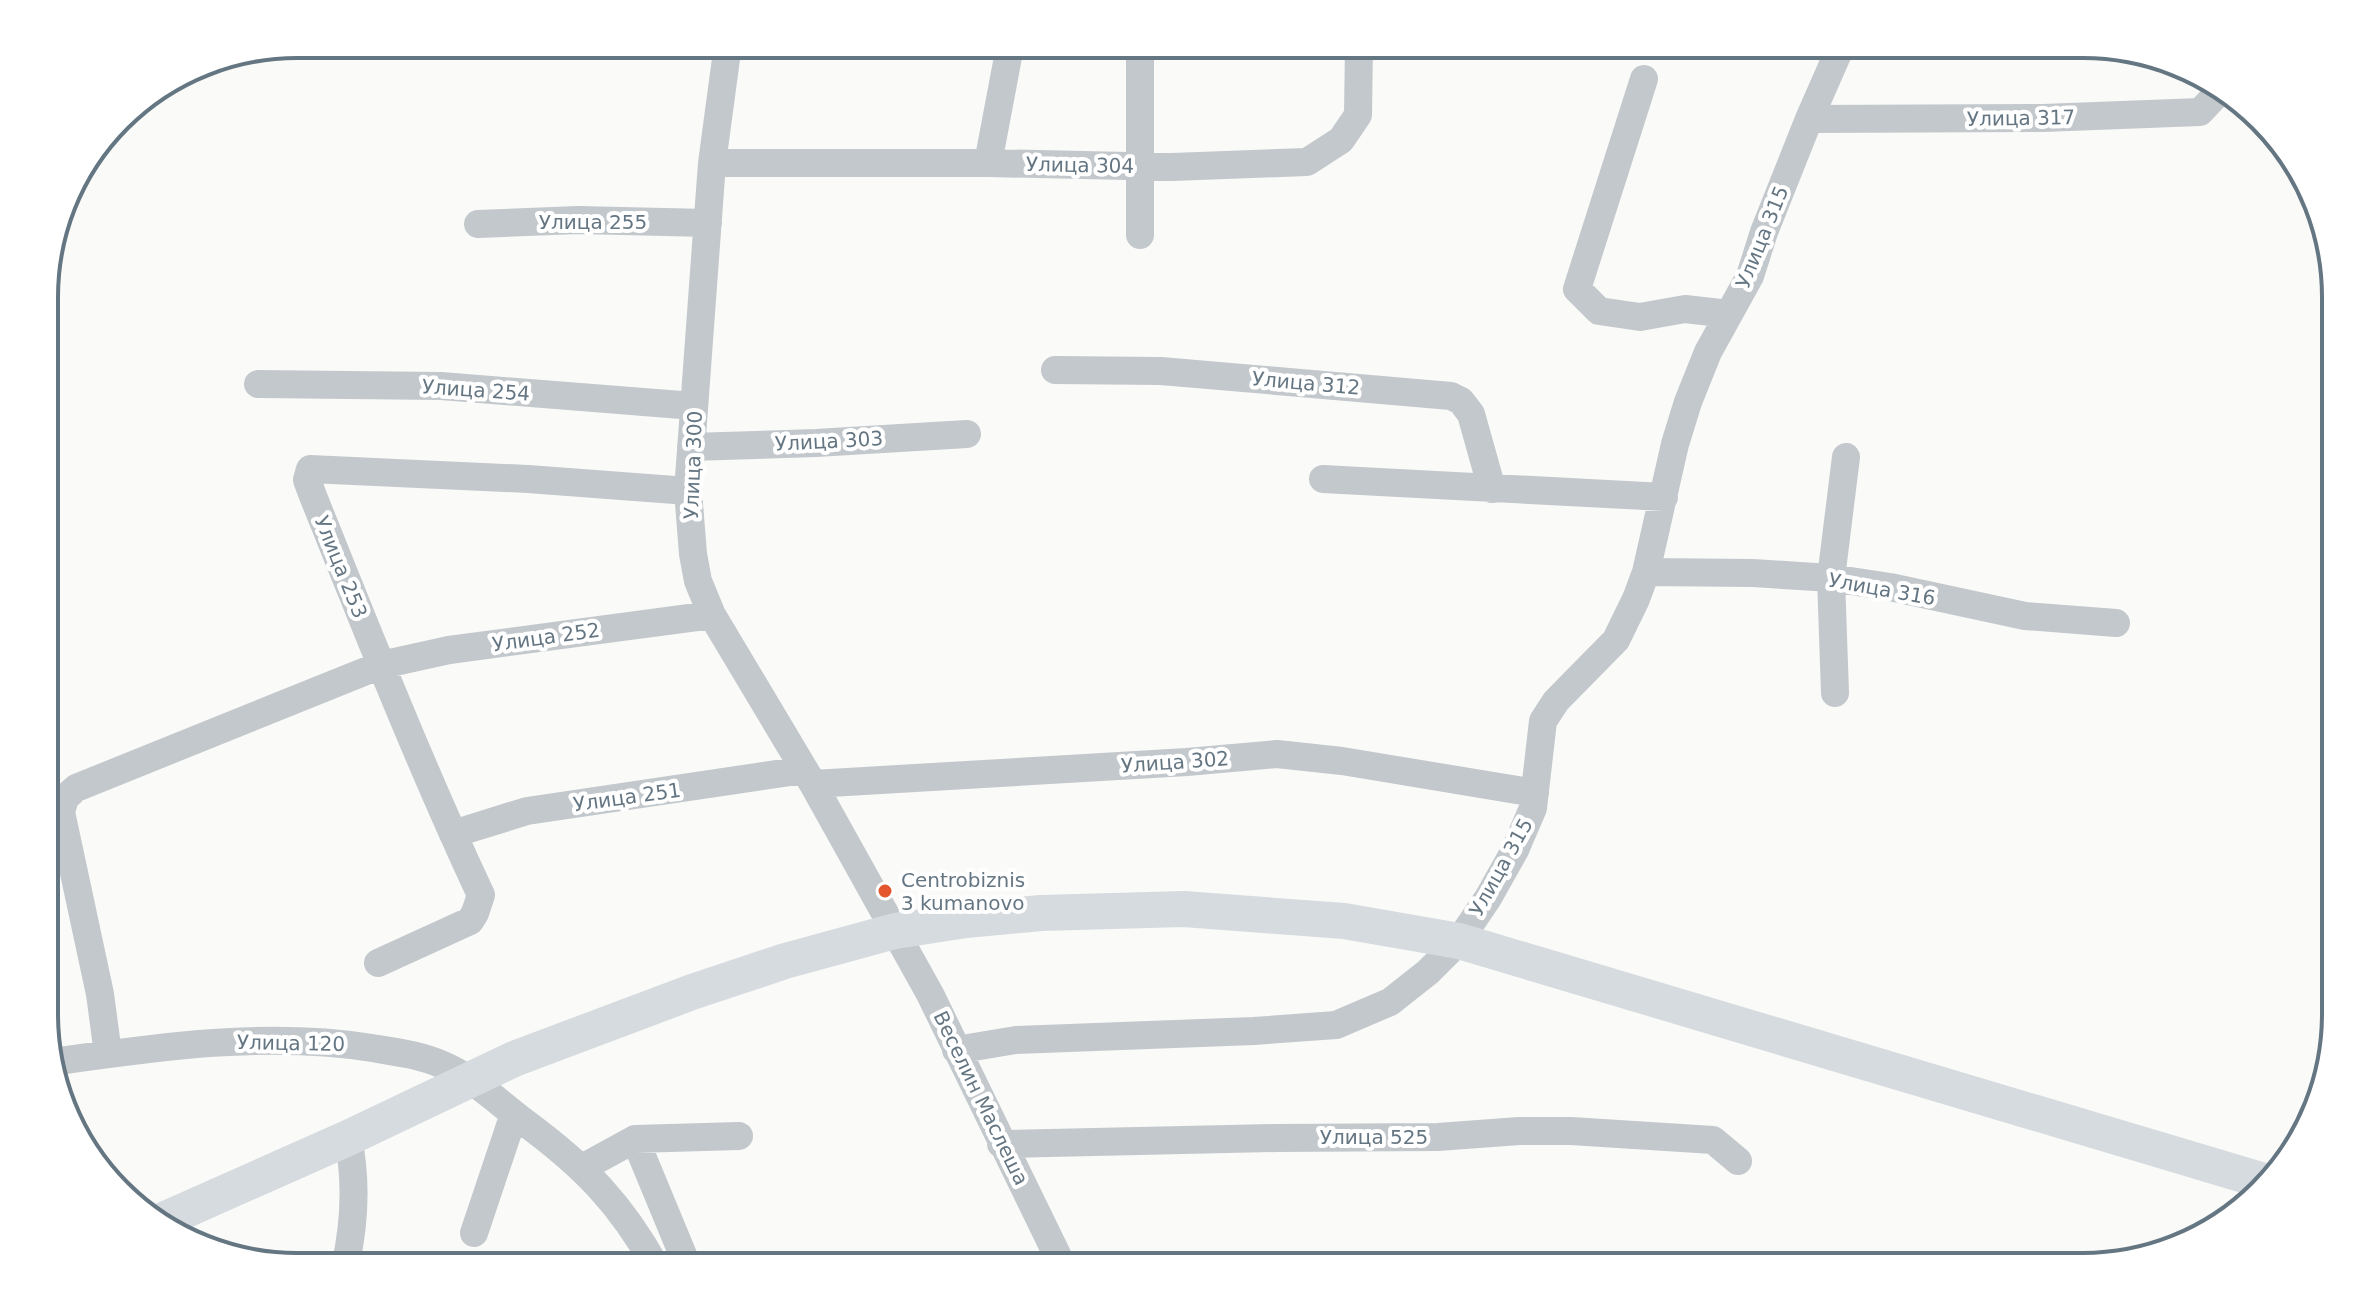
<svg xmlns="http://www.w3.org/2000/svg" width="2380" height="1311" viewBox="0 0 2380 1311" font-family="'DejaVu Sans',sans-serif">
	<style>
		.lines { fill: none; stroke-linecap: round; stroke-linejoin: round }
		.minor { stroke: #c3c8cc; stroke-width: 28 }
		.major { stroke: #d6dbdf; stroke-width: 36 }
		.poi-dot { fill: #e4572e; stroke: #fff; stroke-width: 3 }
		.labels { text-anchor: middle; dominant-baseline: central; stroke-width: 8; stroke-linejoin: round; paint-order: stroke }
		.street-label { font-size: 20px; fill: #657683; stroke: #fff }
		.poi-label { font-size: 20px; fill: #657683; stroke: #fff; text-anchor: start }
		.rim { fill: none; stroke: #657683; stroke-width: 4 }
	</style>
	<rect width="100%" height="100%" fill="#fafaf8"/>
	<g class="lines">
		<path class="minor" d="M728,44L712,163L688,491L693,554L698,581L712,615L813,784L930,994L1063,1267
			M1644,79L1577,289L1599,311L1640,317L1685,309L1729,314
			M1809,119L2043,118L2200,112L2216,95L2219,87
			M712,163H988L1172,167L1307,162L1341,140L1358,115L1359,44
			M988,163L1008,57
			M478,224L578,220L708,223
			M1140,235V44
			M1055,370L1161,371L1451,396L1461,401L1471,414L1492,489
			M258,384L441,386L694,406
			M691,447L816,443L967,434
			M1323,479L1664,497
			M1646,572L1753,573L1831,578L1890,587L2025,616L2116,623
			M1835,693L1831,578L1846,457
			M813,784L1187,762L1277,754L1342,761L1535,793
			M453,834L527,811L804,770
			M378,963L470,921L475,913L481,895C420,765 367,630 313,496L307,480L310,469L528,479L688,491
			M956,1050L1016,1040L1254,1031L1336,1025L1390,1002L1428,972L1459,941L1488,898L1515,850L1533,808L1543,721L1556,701L1616,640L1636,599L1646,572L1675,444L1688,402L1708,352L1750,276L1764,232L1809,119L1842,44
			M108,1054L100,994L61,812L65,798L76,788L381,665L449,650L712,615
			M52,1062C157,1047 267,1031 372,1048C397,1052 420,1055 443,1065C474,1078 500,1104 527,1124C585,1167 621,1204 656,1267
			M635,1139L688,1267
			M1001,1144L1276,1138L1438,1137L1519,1131H1571L1713,1140L1738,1161
			M582,1168L635,1139L739,1136
			M474,1233L514,1114
			M345,1267C355,1223 357,1182 348,1138"/>
		<path class="major" d="M159,1222L348,1138L514,1059L692,992L785,961L895,931L966,920L1041,913L1184,909L1344,921L1459,941L2264,1181"/>
	</g>
	<circle class="poi-dot" cx="885" cy="891" r="8"/>
	<g class="labels">
		<g class="street-label">
			<text transform="translate(2021 118) rotate(-1)">Улица 317</text>
			<text transform="translate(1080 165) rotate(1)">Улица 304</text>
			<text x="593" y="222">Улица 255</text>
			<text transform="translate(1762 237) rotate(-68)">Улица 315</text>
			<text transform="translate(1306 383) rotate(5)">Улица 312</text>
			<text transform="translate(476 390) rotate(4)">Улица 254</text>
			<text transform="translate(829 441) rotate(-3)">Улица 303</text>
			<text transform="translate(693 465) rotate(-88)">Улица 300</text>
			<text transform="translate(341 567) rotate(68)">Улица 253</text>
			<text transform="translate(1882 589) rotate(10)">Улица 316</text>
			<text transform="translate(546 637) rotate(-8)">Улица 252</text>
			<text transform="translate(1175 762) rotate(-4)">Улица 302</text>
			<text transform="translate(627 797) rotate(-8)">Улица 251</text>
			<text transform="translate(1501 867) rotate(-61)">Улица 315</text>
			<text transform="translate(291 1043) rotate(1)">Улица 120</text>
			<text transform="translate(981 1098) rotate(64)">Веселин Маслеша</text>
			<text x="1374" y="1137">Улица 525</text>
		</g>
		<g class="poi-label">
			<text x="901" y="880">Centrobiznis<tspan x="901" dy="23">3 kumanovo</tspan></text>
		</g>
	</g>
	<path d="M0 0H2380V1311H0ZM297 58H2083A239 239 0 0 1 2322 297V1014A239 239 0 0 1 2083 1253H297A239 239 0 0 1 58 1014V297A239 239 0 0 1 297 58Z" fill="#fff" fill-rule="evenodd"/>
	<path class="rim" d="M297 58H2083A239 239 0 0 1 2322 297V1014A239 239 0 0 1 2083 1253H297A239 239 0 0 1 58 1014V297A239 239 0 0 1 297 58Z"/>
</svg>
